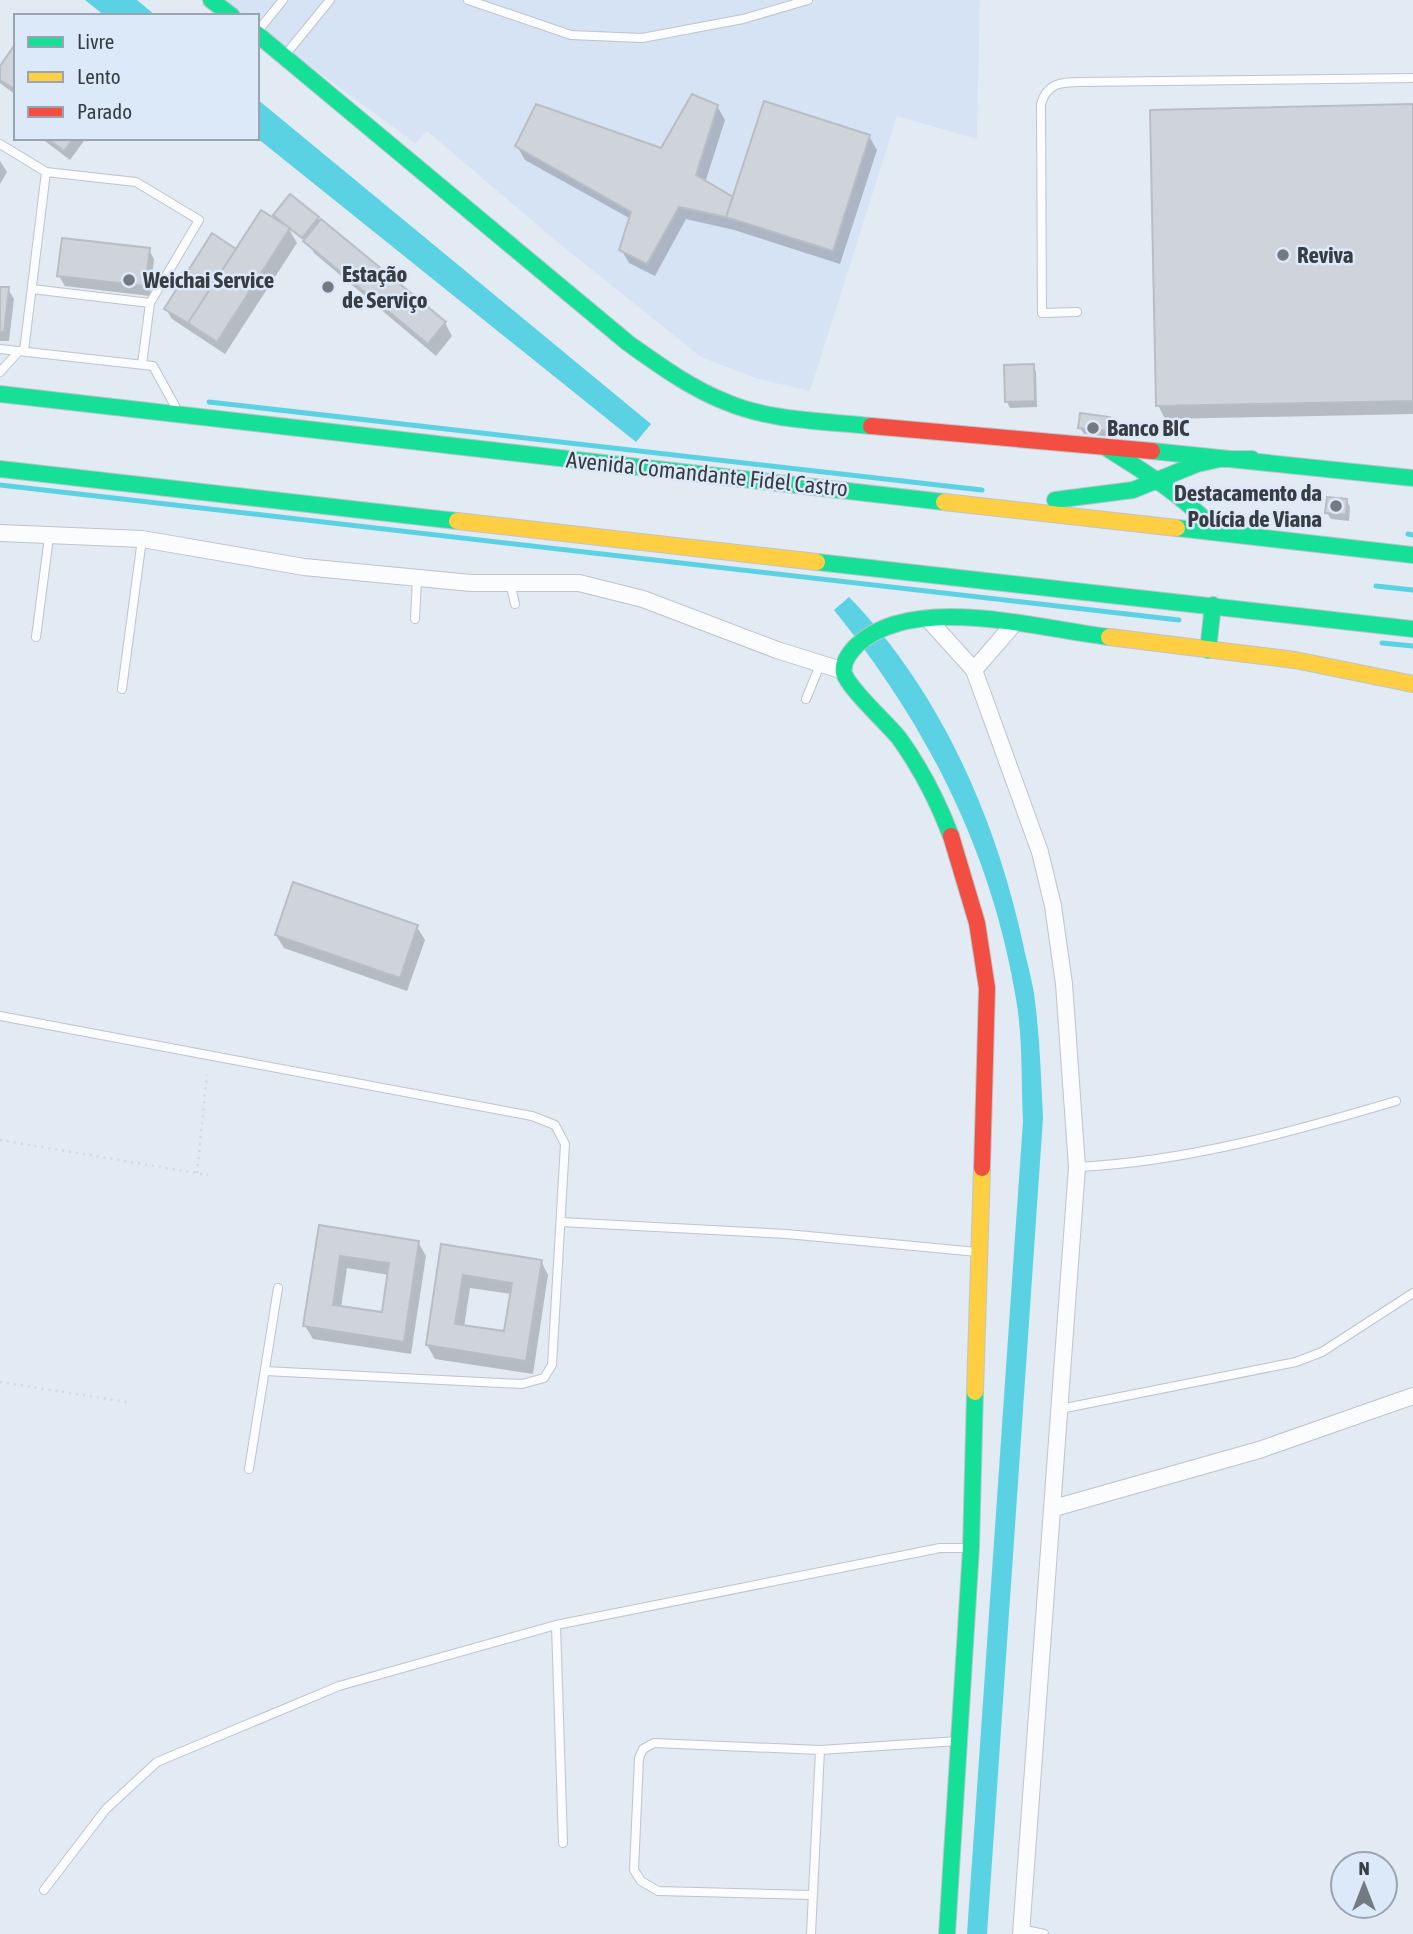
<svg xmlns="http://www.w3.org/2000/svg" width="1413" height="1934" viewBox="0 0 1413 1934" font-family="'Asap Condensed',sans-serif">
	<style>
		.built { fill: #d6e3f4 }
		.water { fill: #5ad2e3 }
		.shadow { fill: #0003; fill-rule: evenodd }
		.lines { fill: none; stroke-linecap: round; stroke-linejoin: round }
		.stream { stroke: #5ad2e3; stroke-width: 5 }
		.building { fill: #cfd3da; stroke: #b9bdc5; stroke-width: 2; fill-rule: evenodd }
		.lane-casing { stroke: #bec4ca; stroke-width: 10 }
		.street-casing { stroke: #bec4ca; stroke-width: 18 }
		.fast-casing { stroke: #bec4ca; stroke-width: 18 }
		.slow-casing { stroke: #bec4ca; stroke-width: 18 }
		.jam-casing { stroke: #bec4ca; stroke-width: 18 }
		.path { stroke: #d6d8da; stroke-width: 2.5; stroke-dasharray: 2 5; stroke-linecap: butt }
		.lane { stroke: #fbfcfd; stroke-width: 8 }
		.street { stroke: #fbfcfd; stroke-width: 16 }
		.fast { stroke: #16e098; stroke-width: 16 }
		.slow { stroke: #ffcf43; stroke-width: 16 }
		.jam { stroke: #f24e42; stroke-width: 16 }
		.poi-dot { fill: #747a81; stroke: #dce9f9; stroke-width: 2.5 }
		.labels { text-anchor: middle; dominant-baseline: central; stroke-width: 5; stroke-linejoin: round; paint-order: stroke }
		.poi-label { font-size: 23px; font-weight: bold; fill: #383d43; stroke: #dce9f9; text-anchor: start }
		.street-label { font-size: 23px; fill: #383d43; stroke: #dce9f9 }
	</style>
	<rect width="100%" height="100%" fill="#e2eaf3"/>
	<path class="built" d="M221,0H980L977,139L897,116L810,391L755,378L701,357L561,245L427,131L415,143L257,27V16H242Z"/>
	<path class="water" d="M85,0H137L156,16H105Z
		M257,99L651,424L636,442L257,138Z
		M849,597C940,690 996,819 1023,944C1027,963 1033,982 1035,1001C1040,1040 1041,1079 1043,1118L987,1934H967L1023,1121C1021,1081 1023,1038 1016,999C992,852 927,725 834,610Z"/>
	<path class="shadow" d="M16,46V95L0,83V69Z
		M717,106L725,120L705,183L734,199L869,136L877,150L840,264L734,230L686,219L655,276L629,263L621,249L631,219L525,160L517,146L661,150Z
		M1413,106V414L1165,419L1158,405Z
		M41,138H86L70,160Z
		M0,161L7,172L0,184Z
		M275,215L318,218L445,323L452,336L436,356L314,253L307,241L289,229L297,243L225,354L172,319L166,309L236,251L281,224Z
		M149,250L154,259L150,296L65,286L59,276Z
		M0,288L8,289L14,299L9,341H0Z
		M1033,366L1036,372L1037,407L1010,408L1007,402Z
		M1109,418L1113,425L1112,437L1084,434L1080,428Z
		M1346,500L1350,507L1349,521L1331,519L1327,513Z
		M417,927L425,940L407,991L284,948L276,935Z
		M320,1227L418,1242L426,1256L411,1354L313,1339L305,1326ZM347,1268L389,1275L383,1314L341,1308Z
		M443,1246L541,1261L548,1275L533,1374L435,1359L427,1345ZM470,1288L512,1294L506,1333L464,1327Z"/>
	<g class="lines">
		<path class="stream" d="M209,402L982,490
			M0,485L1179,620
			M1408,534L1413,535
			M1376,586L1413,590
			M1382,643L1413,646"/>
	</g>
	<path class="building" d="M16,43V90L0,80V66Z
		M692,94L718,105L696,175L733,197L726,217L679,207L647,264L619,250L631,212L515,146L536,104L661,148Z
		M764,101L870,135L833,251L726,217Z
		M1413,104V401L1156,406L1150,110Z
		M47,138H74L64,151Z
		M290,194L319,217L302,238L273,215Z
		M261,210L290,228L217,342L188,323Z
		M321,219L446,322L428,344L303,241Z
		M212,233L236,249L188,323L164,309Z
		M62,238L150,248L145,286L57,276Z
		M0,287H9L4,332H0Z
		M1034,364L1035,401L1005,402L1004,365Z
		M1080,413L1110,417L1109,431L1078,428Z
		M1327,497L1347,499L1346,515L1325,513Z
		M293,882L418,925L400,978L275,935Z
		M319,1225L419,1241L404,1342L303,1326ZM340,1256L389,1263L382,1312L333,1305Z
		M441,1244L542,1260L526,1361L426,1345ZM463,1275L512,1283L504,1331L455,1324Z"/>
	<g class="lines">
		<defs>
			<path id="lane" d="M468,0L571,35L642,38L743,19L808,0
				M257,32L283,0
				M286,54L330,0
				M0,144L46,172L136,182L199,220L150,303L142,364
				M32,289L150,303
				M1077,312L1042,313L1041,104C1047,83 1061,82 1081,82L1413,78
				M0,349L153,366L175,406
				M24,351L46,172
				M0,372L19,351
				M510,583L515,604
				M415,619L417,578
				M36,637L49,537
				M122,689L142,539
				M806,699L820,665
				M0,1016L532,1116L555,1125L565,1144L552,1365L544,1378L522,1384L265,1371
				M1077,1167C1185,1162 1292,1132 1396,1101
				M561,1222L787,1234L977,1252
				M1060,1409L1296,1362L1322,1352L1413,1293
				M249,1469L278,1288
				M556,1625L563,1843
				M44,1890L106,1809L157,1762L339,1686L556,1625L940,1548H968
				M813,1895L658,1891L641,1881L634,1870L639,1758L643,1749L654,1743L820,1750L958,1741
				M1021,1929L1044,1934
				M811,1934L820,1750"/>
			<path id="street" d="M0,533L142,539L304,567L471,583H579L643,599L777,650L844,671
				M927,618L974,670L1040,852L1053,906L1064,984L1077,1167L1021,1934
				M974,670L1013,625
				M1054,1508L1259,1450L1413,1396"/>
			<path id="fast" d="M211,0L232,16
				M257,34L628,343C659,365 690,388 726,402C770,421 824,421 871,426
				M0,394L944,502
				M1108,449C1148,474 1185,497 1217,532
				M1152,451L1413,478
				M0,469L457,521
				M1055,500L1133,490L1197,464L1220,459H1252
				M1177,528L1413,555
				M817,562L1413,629
				M1208,650L1213,605
				M951,836C938,802 920,767 899,738C887,723 848,688 844,673C842,662 850,652 857,645C914,592 1039,629 1109,637
				M947,1934L971,1548L975,1392"/>
			<path id="slow" d="M944,502L1177,528
				M457,521L817,562
				M1109,637L1295,660L1413,684
				M975,1392L982,1168"/>
			<path id="jam" d="M871,426L1152,451
				M951,836L977,923L987,988L982,1168"/>
		</defs>
		<use href="#lane" class="lane-casing"/>
		<use href="#street" class="street-casing"/>
		<use href="#fast" class="fast-casing"/>
		<use href="#slow" class="slow-casing"/>
		<use href="#jam" class="jam-casing"/>
		<path class="path" d="M0,1140L208,1175
			M197,1173L207,1075
			M0,1382L127,1402"/>
		<use href="#lane" class="lane"/>
		<use href="#street" class="street"/>
		<use href="#fast" class="fast"/>
		<use href="#slow" class="slow"/>
		<use href="#jam" class="jam"/>
	</g>
	<g class="poi-dot">
		<circle cx="1283" cy="255" r="7"/>
		<circle cx="129" cy="280" r="7"/>
		<circle cx="328" cy="287" r="7"/>
		<circle cx="1093" cy="428" r="7"/>
		<circle cx="1336" cy="506" r="7"/>
	</g>
	<g class="labels">
		<g class="poi-label">
			<text x="1297" y="255">Reviva</text>
			<text x="342" y="274">Estação<tspan x="342" dy="26">de Serviço</tspan></text>
			<text x="143" y="280">Weichai Service</text>
			<text x="1107" y="428">Banco BIC</text>
			<text x="1322" y="493" text-anchor="end">Destacamento da<tspan x="1322" dy="26">Polícia de Viana</tspan></text>
		</g>
		<g class="street-label">
			<text transform="translate(707 474) rotate(6)">Avenida Comandante Fidel Castro</text>
		</g>
	</g>
	<rect x="14" y="14" width="245" height="126" fill="#dce9f9" stroke="#9aa4b0" stroke-width="2"/>
	<rect x="28" y="37" width="35" height="10" fill="#16e098" stroke="#9aa4b0" stroke-width="2"/>
	<text x="77" y="49" font-size="21" fill="#383d43">Livre</text>
	<rect x="28" y="72" width="35" height="10" fill="#ffcf43" stroke="#9aa4b0" stroke-width="2"/>
	<text x="77" y="84" font-size="21" fill="#383d43">Lento</text>
	<rect x="28" y="107" width="35" height="10" fill="#f24e42" stroke="#9aa4b0" stroke-width="2"/>
	<text x="77" y="119" font-size="21" fill="#383d43">Parado</text>
	<g transform="translate(1364 1885)"><circle r="33" fill="#dce9f9" stroke="#9aa4b0" stroke-width="2"/>
	<path d="M0-5L12 26L0 18L-12 26Z" fill="#747a81"/>
	<text y="-10" font-size="19" font-weight="bold" text-anchor="middle" fill="#383d43">N</text>
	</g>
</svg>
